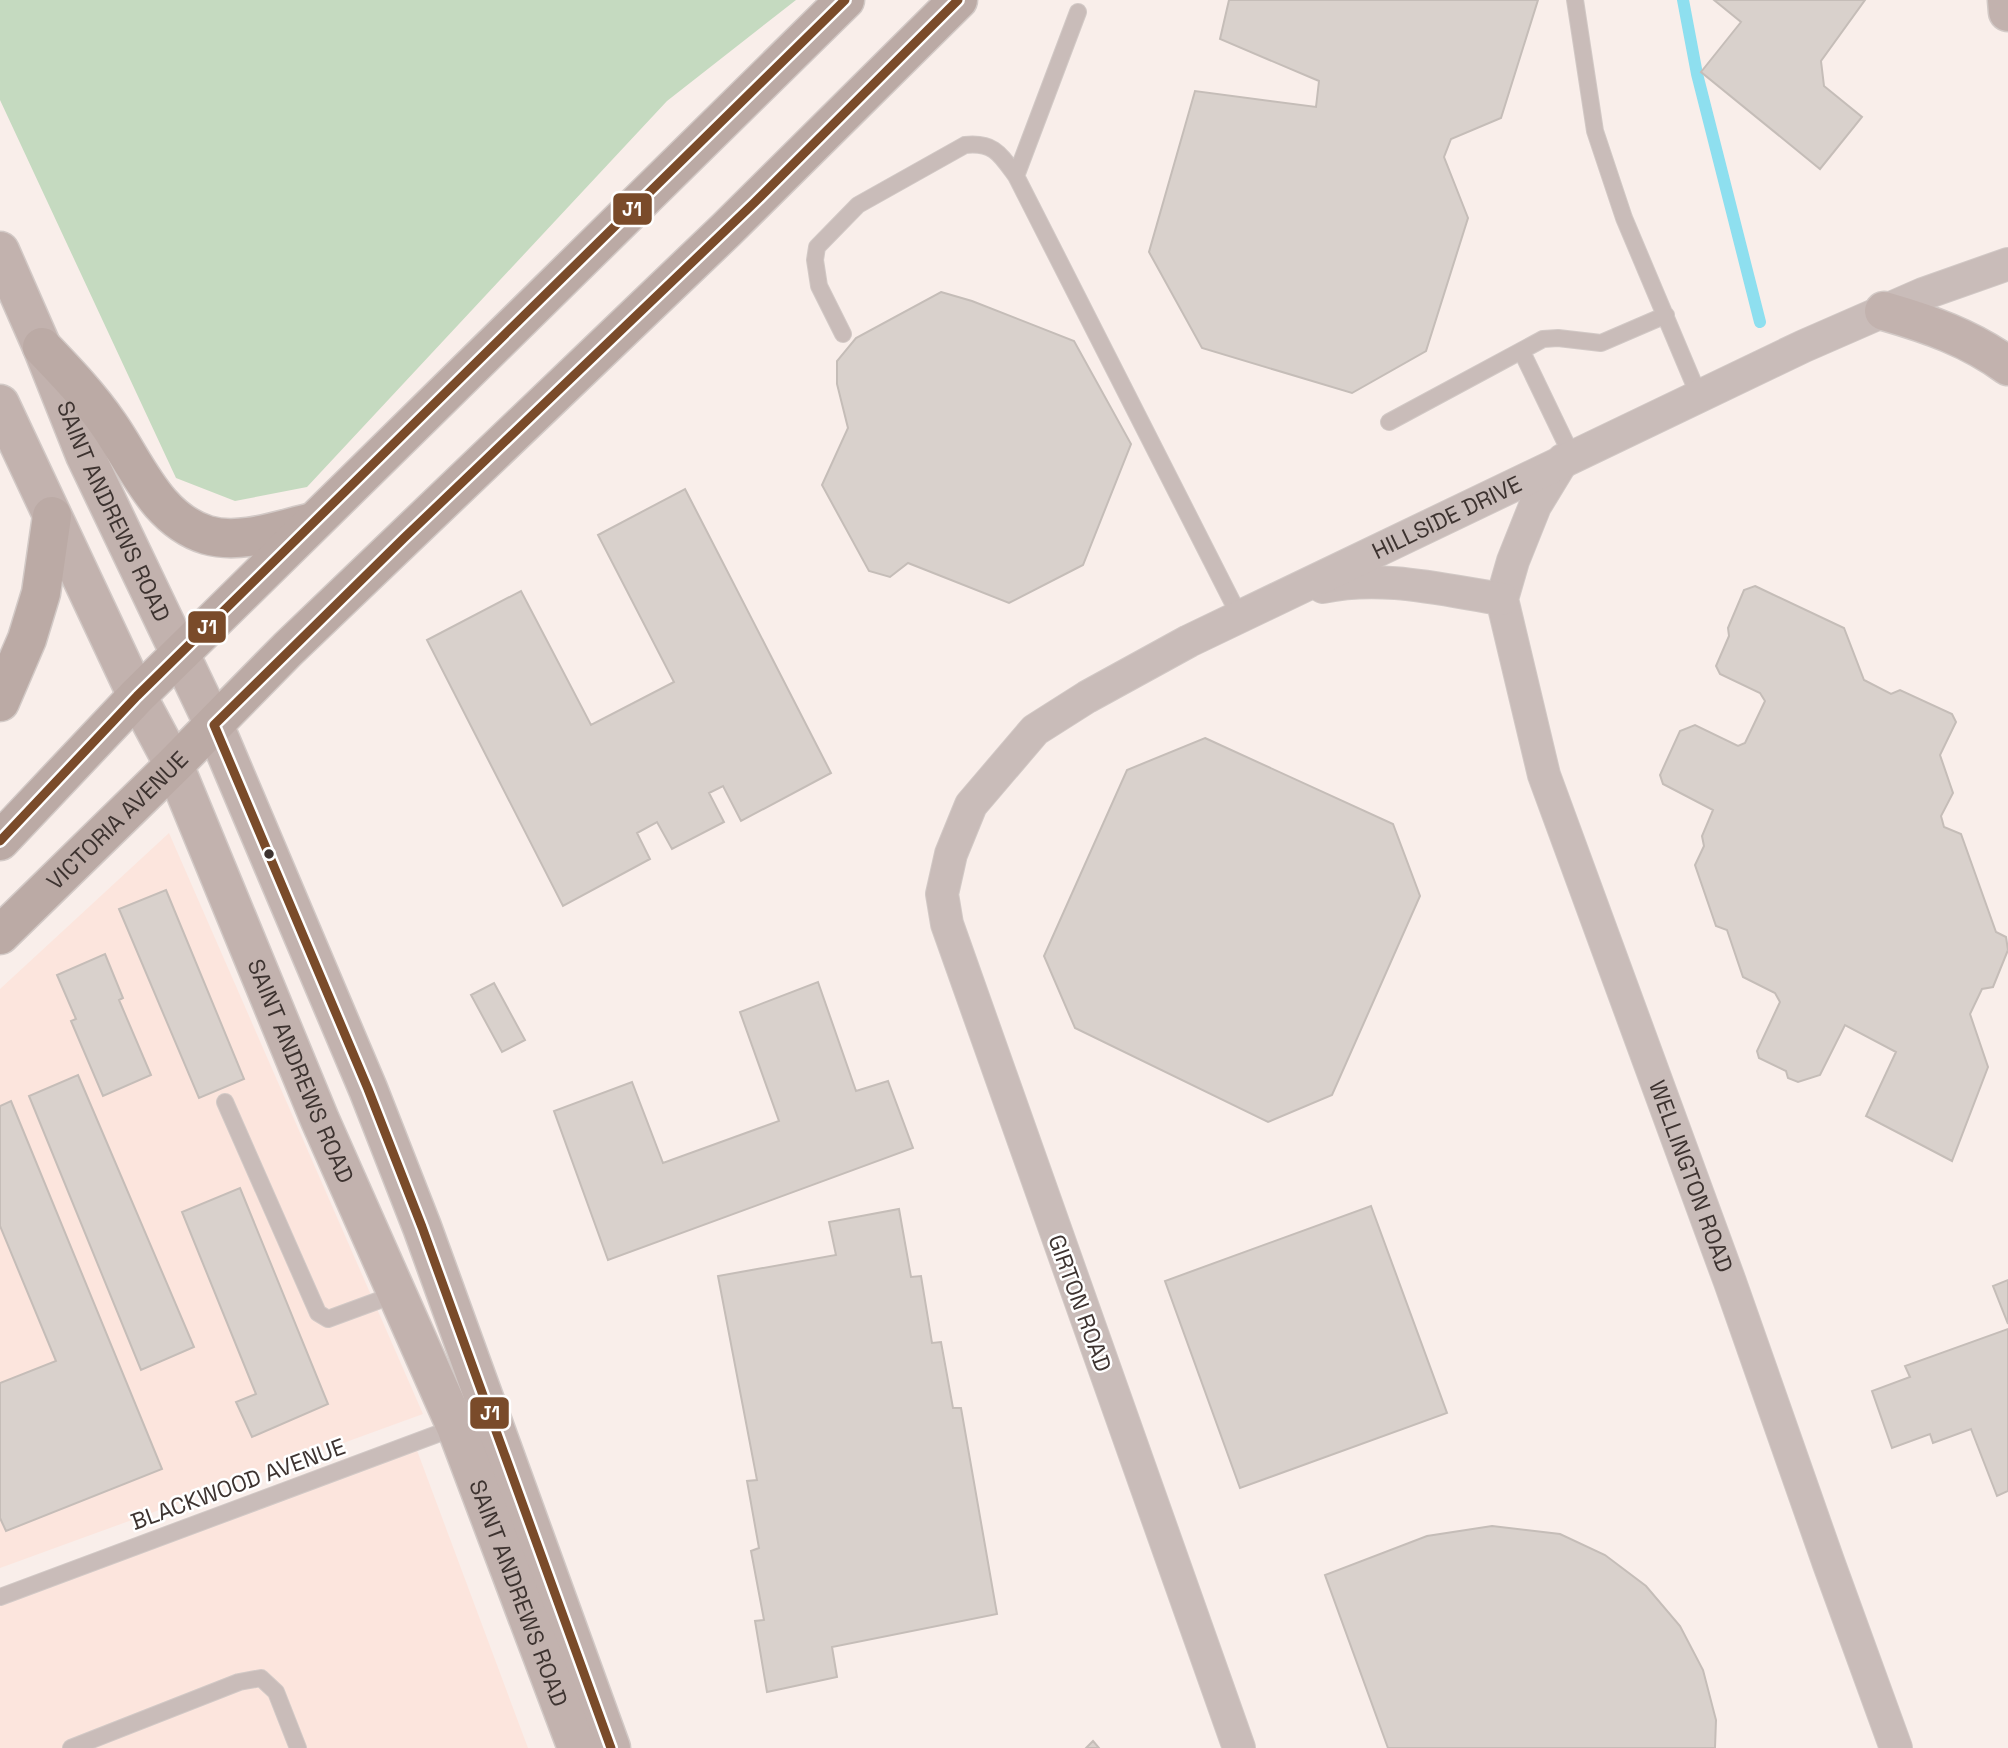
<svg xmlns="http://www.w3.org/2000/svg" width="2008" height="1748" viewBox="0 0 2008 1748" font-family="'Space Grotesk',sans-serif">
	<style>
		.built { fill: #fce5dd }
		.green { fill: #c5dac0 }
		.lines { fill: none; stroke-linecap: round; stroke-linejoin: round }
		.stream { stroke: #8edfef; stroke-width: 12 }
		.building { fill: #d9d1cc; stroke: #c5bdb8; stroke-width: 2 }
		.service-casing { stroke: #d2c9c6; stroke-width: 18 }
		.minor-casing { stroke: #d2c9c6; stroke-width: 34 }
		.secondary-casing { stroke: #d2c9c6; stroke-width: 41 }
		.primary-casing { stroke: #d2c9c6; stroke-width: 41 }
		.service { stroke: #c9bcb9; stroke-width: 16 }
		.minor { stroke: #c9bcb9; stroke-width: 32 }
		.secondary { stroke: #c2b2ae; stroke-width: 38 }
		.primary { stroke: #bbaaa5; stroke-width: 38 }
		.bus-1-casing { stroke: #fff; stroke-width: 14 }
		.bus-1 { stroke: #7a4b2a; stroke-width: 9 }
		.bus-dot { fill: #3d3330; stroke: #fff; stroke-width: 2.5 }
		.labels { text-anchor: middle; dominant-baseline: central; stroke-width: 5; stroke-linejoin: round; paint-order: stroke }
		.street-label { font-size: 23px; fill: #3d3330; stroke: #fff }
		.line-badge { stroke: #fff; stroke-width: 2.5 }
		.badge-label { font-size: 19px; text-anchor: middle; font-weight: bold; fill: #fff }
	</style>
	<rect width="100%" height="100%" fill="#f9eeea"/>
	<path class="built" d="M169,833L423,1414L0,1568V989Z
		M412,1437L528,1748H0V1592Z"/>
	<path class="green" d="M0,0H796L667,101L307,487L235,501L176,478L0,100Z"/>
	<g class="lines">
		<path class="stream" d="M1683,0L1697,74L1760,322"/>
	</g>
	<path class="building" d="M1229,0H1538L1501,118L1451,139L1444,157L1468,218L1426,351L1352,393L1202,348L1149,252L1195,91L1316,107L1319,81L1220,39Z
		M1714,0H1865L1821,61L1824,86L1862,117L1820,169L1701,72L1741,22Z
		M941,292L972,301L1074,341L1131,444L1083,565L1009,603L908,563L890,577L869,571L822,485L848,428L837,384V361L856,338Z
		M685,489L831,773L741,821L723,786L709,793L724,822L672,849L657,822L637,833L650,859L563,906L427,640L521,591L591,725L674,682L598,535Z
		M1755,586L1844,628L1864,680L1891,694L1900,690L1952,714L1956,722L1940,755L1953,793L1941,816L1944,827L1961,834L1996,932L2006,937L2008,950L1993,987L1982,989L1970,1014L1988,1067L1952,1161L1866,1116L1896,1052L1845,1025L1820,1075L1798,1082L1788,1078L1786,1071L1759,1058L1757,1051L1780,1002L1775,993L1743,977L1727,930L1716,926L1695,865L1704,846L1702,836L1713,810L1663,784L1660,775L1680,731L1695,725L1738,746L1745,743L1765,701L1760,693L1720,674L1716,666L1729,636L1728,628L1744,590Z
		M1205,738L1393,824L1420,896L1332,1095L1268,1122L1075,1028L1044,956L1127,770Z
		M166,890L244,1079L199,1098L119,909Z
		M105,954L123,998L119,1000L151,1075L103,1096L71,1021L76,1019L57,975Z
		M818,982L856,1091L888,1081L913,1148L608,1260L554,1111L632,1082L663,1163L779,1121L740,1012Z
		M494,983L525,1040L502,1052L471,995Z
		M78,1075L194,1347L141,1370L29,1096Z
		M11,1101L162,1469L6,1531L0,1518V1383L56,1361L0,1226V1106Z
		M240,1188L328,1404L252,1437L236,1402L256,1394L182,1212Z
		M1371,1206L1447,1413L1240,1488L1165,1281Z
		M899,1209L911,1277L921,1276L932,1343L941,1342L953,1408H961L997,1614L832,1647L837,1677L767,1692L755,1621L764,1620L751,1551L759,1548L747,1481L757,1480L718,1276L836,1255L829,1222Z
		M2008,1280V1324L1993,1286Z
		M2008,1329V1491L1997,1496L1971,1429L1933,1443L1930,1434L1892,1448L1872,1391L1910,1377L1905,1366Z
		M1492,1526L1560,1534L1605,1555L1646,1586L1680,1626L1703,1670L1716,1720L1715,1748H1388L1325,1575L1427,1536Z
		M1093,1741L1099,1748H1086Z"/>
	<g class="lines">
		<defs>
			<path id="service" d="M1575,0L1595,131L1624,218L1699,396
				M1016,176L1078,12
				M843,334L819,286L815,260L817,247L858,205L965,145C994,142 1000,154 1016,176L1240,617
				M1522,352L1572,456
				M1389,422L1543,339L1558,338L1601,343L1666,315
				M225,1102L318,1313L328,1319L396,1294
				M0,1597L456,1427
				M71,1748L239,1682L261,1678L276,1692L298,1748"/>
			<g id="minor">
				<path id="s1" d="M1563,460L1535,506L1513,561L1502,599L1544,775L1730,1282L1829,1564L1896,1748"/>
				<path d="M1323,587C1382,574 1443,590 1502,599"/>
				<path id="s2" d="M1239,1748L947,924L942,894L951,854L971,805L1035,730L1087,697L1189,641L1804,346L1923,294L2008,264"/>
			</g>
			<g id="secondary">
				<path d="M2007,0L2008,12"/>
				<path id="s3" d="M0,251L42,347L85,455L214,725L368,1089L422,1227L611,1748"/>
				<path d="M1884,311C1929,324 1970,338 2008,366"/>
				<path id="s4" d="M0,404L137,696L174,765L320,1120L456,1427L577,1748"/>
			</g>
			<g id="primary">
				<path d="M42,347C66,372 90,397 109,425C137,465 156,519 207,535C241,545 281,529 313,522"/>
				<path d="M0,702L27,639L41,593L52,516"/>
				<path d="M0,841L137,696L845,0"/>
				<path id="s5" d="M0,935L174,765L288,649L726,230L958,0"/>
			</g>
		</defs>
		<use href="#service" class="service-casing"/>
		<use href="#minor" class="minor-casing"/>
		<use href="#secondary" class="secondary-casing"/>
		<use href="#primary" class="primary-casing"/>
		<use href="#service" class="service"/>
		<use href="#minor" class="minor"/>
		<use href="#secondary" class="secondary"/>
		<use href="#primary" class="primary"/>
		<defs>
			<path id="bus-1" d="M0,841L137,696L845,0
				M611,1748L422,1227L368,1089L214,725L404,538L754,203L958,0"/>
		</defs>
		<use href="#bus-1" class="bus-1-casing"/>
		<use href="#bus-1" class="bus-1"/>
	</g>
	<circle class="bus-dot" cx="269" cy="854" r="6"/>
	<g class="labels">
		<g class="street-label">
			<text stroke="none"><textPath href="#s3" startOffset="284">SAINT ANDREWS ROAD</textPath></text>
			<text stroke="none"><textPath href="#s2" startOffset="1561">HILLSIDE DRIVE</textPath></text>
			<text stroke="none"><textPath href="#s5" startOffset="164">VICTORIA AVENUE</textPath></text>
			<text stroke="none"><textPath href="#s4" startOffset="732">SAINT ANDREWS ROAD</textPath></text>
			<text stroke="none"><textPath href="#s1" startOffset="761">WELLINGTON ROAD</textPath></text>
			<text transform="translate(1080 1303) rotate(70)">GIRTON ROAD</text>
			<text transform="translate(238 1484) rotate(-20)">BLACKWOOD AVENUE</text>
			<text stroke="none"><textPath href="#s4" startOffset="1298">SAINT ANDREWS ROAD</textPath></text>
		</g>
	</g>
	<g class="line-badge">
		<rect x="612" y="192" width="41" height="34" rx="7" fill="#7a4b2a"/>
		<rect x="187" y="610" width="40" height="34" rx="7" fill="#7a4b2a"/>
		<rect x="469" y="1396" width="41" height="34" rx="7" fill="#7a4b2a"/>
	</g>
	<g class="badge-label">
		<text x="632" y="216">J1</text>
		<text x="207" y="634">J1</text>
		<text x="490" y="1420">J1</text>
	</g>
</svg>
